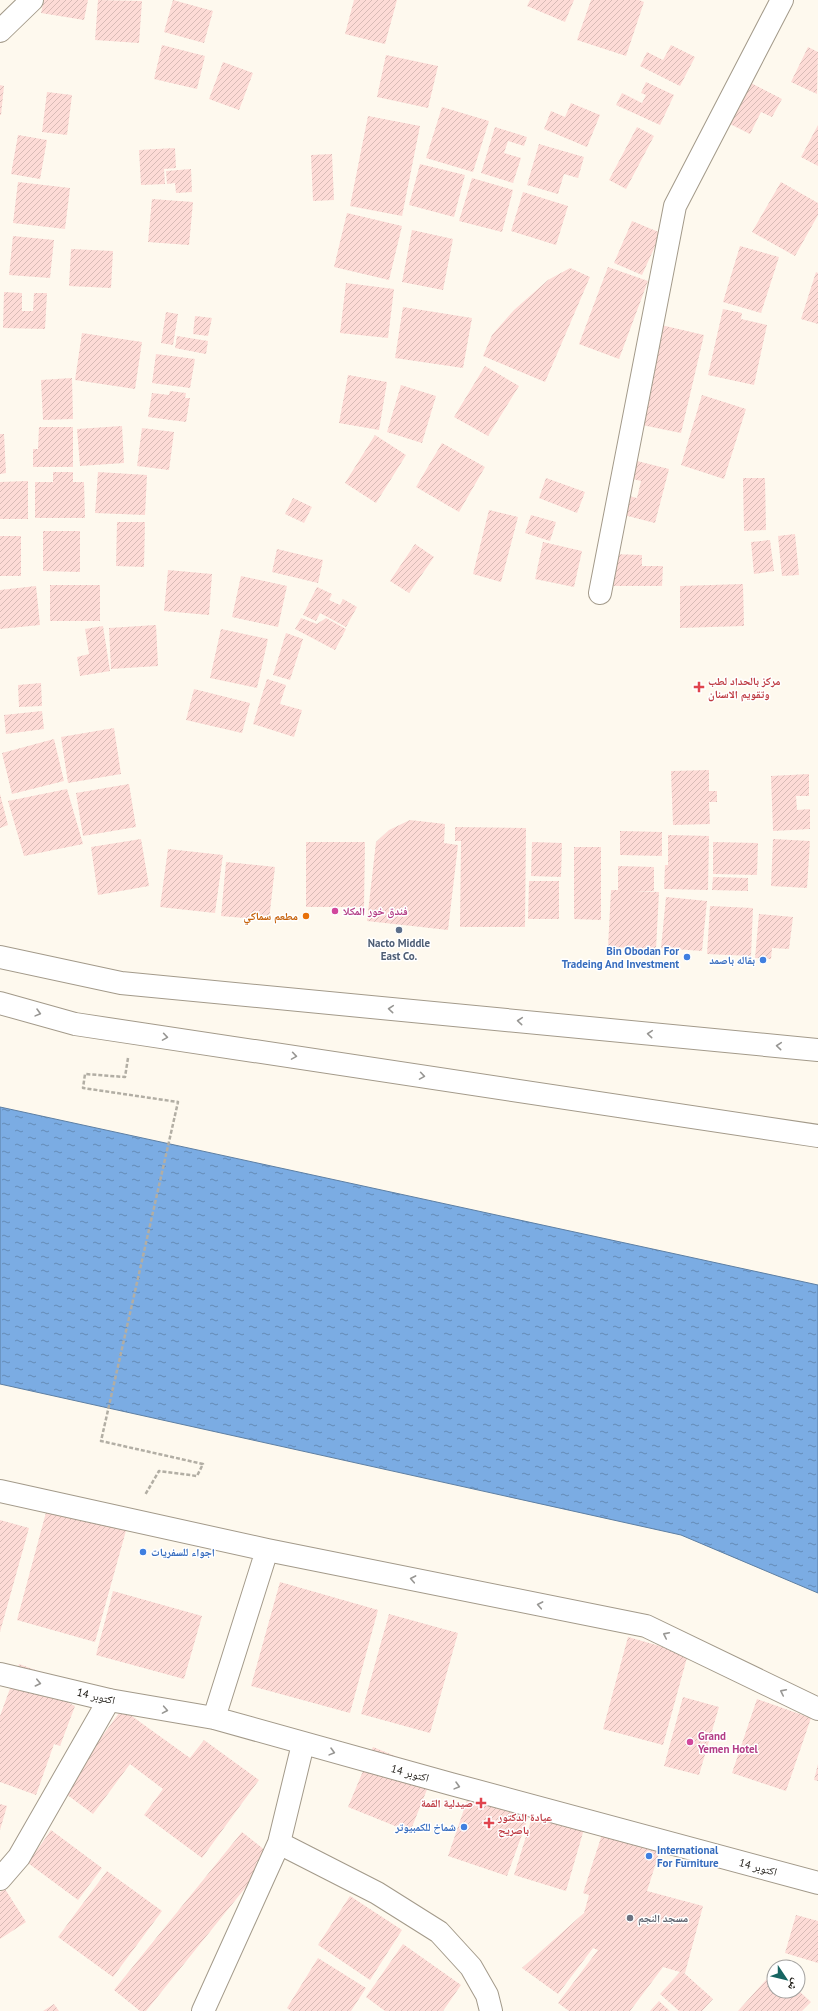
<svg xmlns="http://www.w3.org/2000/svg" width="818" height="2011" viewBox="0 0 818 2011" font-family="'PT Sans','Noto Naskh Arabic',sans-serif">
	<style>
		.water { fill: url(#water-ripples); stroke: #5d7fa3 }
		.building { fill: url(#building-hatch) }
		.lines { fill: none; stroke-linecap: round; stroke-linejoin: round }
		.minor-casing { stroke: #a39a8a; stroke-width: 24 }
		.secondary-casing { stroke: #a39a8a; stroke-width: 24 }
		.trunk-casing { stroke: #a39a8a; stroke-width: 24 }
		.path { stroke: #b2aea4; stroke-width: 2.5; stroke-dasharray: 4 2; stroke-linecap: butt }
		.minor { stroke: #fff; stroke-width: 22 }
		.secondary { stroke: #fff; stroke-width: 22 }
		.trunk { stroke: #fff; stroke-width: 22 }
		.oneway { stroke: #979693 }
		.health-dot { fill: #e0444e; stroke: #fff; stroke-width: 1.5 }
		.hotel-dot { fill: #d1479c; stroke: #fff; stroke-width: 1.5 }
		.food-dot { fill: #e8710a; stroke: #fff; stroke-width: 1.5 }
		.service-dot { fill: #5c6f8a; stroke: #fff; stroke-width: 1.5 }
		.shop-dot { fill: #3f7fe0; stroke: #fff; stroke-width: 1.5 }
		.worship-dot { fill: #6b7280; stroke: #fff; stroke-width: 1.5 }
		.labels { text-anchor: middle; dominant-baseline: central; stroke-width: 3; stroke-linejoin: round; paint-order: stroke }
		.health-label { font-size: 11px; font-weight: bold; fill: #be3a42; stroke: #fff; text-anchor: start }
		.hotel-label { font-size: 11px; font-weight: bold; fill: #b23c85; stroke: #fff; text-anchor: start }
		.food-label { font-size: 11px; font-weight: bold; fill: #c56008; stroke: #fff; text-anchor: end }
		.service-label { font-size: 11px; font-weight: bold; fill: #4e5e75; stroke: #fff }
		.shop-label { font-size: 11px; font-weight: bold; fill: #366cbe; stroke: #fff; text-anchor: end }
		.street-label { font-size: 11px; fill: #18150f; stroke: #fff }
		.worship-label { font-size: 11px; font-weight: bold; fill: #5b616d; stroke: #fff; text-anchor: start }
	</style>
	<defs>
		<pattern id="water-ripples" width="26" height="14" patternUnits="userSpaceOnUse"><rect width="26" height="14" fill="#7bace3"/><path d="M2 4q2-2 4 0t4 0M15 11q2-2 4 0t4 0" fill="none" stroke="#648bb6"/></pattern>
		<pattern id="building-hatch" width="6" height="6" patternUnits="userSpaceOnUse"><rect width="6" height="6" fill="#fddbd6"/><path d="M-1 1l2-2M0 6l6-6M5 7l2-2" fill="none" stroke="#d8bbb6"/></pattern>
	</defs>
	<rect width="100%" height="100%" fill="#fef9ee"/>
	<path class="water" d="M0,1107L818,1285V1593L681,1535L0,1384Z"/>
	<path class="building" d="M44,0H88L84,20L41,13Z
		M98,0L142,1L139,43L95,40Z
		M173,0L213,11L204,43L164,32Z
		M354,0H397L385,44L345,34Z
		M530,0H574L565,22L527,6Z
		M591,0H639L644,2L626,56L577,40Z
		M162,45L205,56L197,89L154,79Z
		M671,45L695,57L680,86L640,66L647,52L663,60Z
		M808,47L818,52L817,94L791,82Z
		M386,55L438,66L428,108L377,97Z
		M223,62L253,73L239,110L209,99Z
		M747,81L782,99L772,117L761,112L750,134L726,122Z
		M646,82L674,95L660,125L616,105L622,93L642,103L646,95L641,93Z
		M0,85L4,86L1,115H0Z
		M47,92L72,95L67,135L42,132Z
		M571,103L600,115L587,147L544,129L551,111L565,117Z
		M442,107L489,121L473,172L426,158Z
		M368,116L420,126L402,216L350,206Z
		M818,125V166L801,157Z
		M495,127L527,137L524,146L508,141L504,153L521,158L513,183L481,173Z
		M637,127L654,136L626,189L609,180Z
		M18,135L47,140L40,179L11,174Z
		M539,144L584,157L578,178L564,174L558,194L527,185Z
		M175,148L176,168L164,169L165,184L141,185L139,150Z
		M332,154L334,200L313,201L311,155Z
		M420,164L465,175L454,217L409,205Z
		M191,169L192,192L176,193L175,183L167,184L166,171Z
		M472,178L513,190L502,232L459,221Z
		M18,182L70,188L65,229L13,223Z
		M781,182L818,203V215L795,256L752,232Z
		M523,192L568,206L556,245L511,231Z
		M152,199L193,202L189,245L148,242Z
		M347,213L402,226L389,280L334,267Z
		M632,221L661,233L642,275L614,263Z
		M412,230L453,239L443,290L402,282Z
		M13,236L54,240L50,278L9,275Z
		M740,246L779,257L761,313L723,302Z
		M71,249L113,251L111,288L69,286Z
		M608,267L648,281L619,359L579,344Z
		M570,268L590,277L545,382L483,356L492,335L514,310L548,280Z
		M816,272L818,273V324L801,319Z
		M346,283L394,289L388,338L340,333Z
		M4,292L22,293V311H33L34,293H47L45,329L3,328Z
		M403,307L472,318L463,368L395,358Z
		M723,309L742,313L741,319L767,325L754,385L708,375Z
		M166,312L178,314L173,345L161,343Z
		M195,316L212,318L208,336L193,334Z
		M661,325L704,335L681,433L637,424Z
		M82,333L142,342L135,389L75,380Z
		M177,336L208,341L206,354L175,348Z
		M156,354L195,359L190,388L152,383Z
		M485,366L519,386L488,436L454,417Z
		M348,375L387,382L379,430L339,423Z
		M72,378L73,419L43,420L41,380Z
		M401,385L436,396L422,443L387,432Z
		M170,391L186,393L185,398H190L186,422L148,417L152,393L169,395Z
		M702,395L746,409L724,479L681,465Z
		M122,426L124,463L80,466L77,429Z
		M39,427H73V467H33V449H38Z
		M142,428L174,432L169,470L137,466Z
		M0,434H4L6,473L0,474Z
		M375,435L406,455L376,503L345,483Z
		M442,443L485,467L459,512L416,487Z
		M629,459L669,469L655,523L616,513L621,494L637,498L641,481L625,477Z
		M53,472H73V482H84L85,518H35V482H53Z
		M98,472L147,475L145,515L95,513Z
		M546,478L585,492L577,513L539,498Z
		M743,478H765L766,530L744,531Z
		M28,481V519H0V482Z
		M293,498L312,507L304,523L285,514Z
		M489,510L518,517L501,582L473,574Z
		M531,515L556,522L550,541L525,533Z
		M117,522H145L144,567L116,566Z
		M43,531H80V572L43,571Z
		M795,534L799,575L782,576L778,536Z
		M0,536H21V576H0Z
		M770,540L774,571L754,574L751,542Z
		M543,542L582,551L574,587L535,579Z
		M415,544L434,557L409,593L390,581Z
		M277,549L323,560L318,583L272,572Z
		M612,554L642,555V566H663L662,586H612Z
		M168,570L212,574L209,615L164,611Z
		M241,576L287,586L278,627L232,617Z
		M743,584L744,626L680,628V586Z
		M50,585H100V621H50Z
		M36,586L40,625L0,629V590Z
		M317,587L332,594L329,600L340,605L343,599L357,607L346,627L320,613L316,621L303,615Z
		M301,618L317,624L326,618L346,629L335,650L295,629Z
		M156,625L158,666L111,669L109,628Z
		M103,626L110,671L80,676L77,657L89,654L85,629Z
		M221,629L268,639L257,688L210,678Z
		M286,633L303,639L290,680L273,675Z
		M267,679L286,685L280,704L302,710L294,737L253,724Z
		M41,683L42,706L19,707L18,685Z
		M194,689L250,703L242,733L186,720Z
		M42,711L44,729L6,734L4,715Z
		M114,728L121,774L68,783L61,737Z
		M54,739L64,781L12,794L2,753Z
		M709,770V791H717V802H709L710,824L673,825L671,771Z
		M809,774V796H796L797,810L810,809V829L773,831L771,776Z
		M129,784L136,827L83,836L76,793Z
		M67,789L83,844L24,856L8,801Z
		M0,794L8,825L0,828Z
		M410,820L445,824L444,843L458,845L448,930L367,921L376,842L389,830Z
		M455,827L526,828L525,927H460L461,841H455Z
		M620,831L662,832V856L620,855Z
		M668,835L709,836L708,890L664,889L665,865H668Z
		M141,839L149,886L98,895L91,847Z
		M773,839L810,841L807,888L771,886Z
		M306,842H365L364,907H306Z
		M532,842L562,843L561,877L531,876Z
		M713,842L758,843L757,875L713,874Z
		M574,847H601V920L574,919Z
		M168,849L223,855L215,913L160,907Z
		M226,862L275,867L269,920L221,916Z
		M618,866L654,867V891H633L659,892L656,949L608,947L611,890H618Z
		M713,877L748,878V891L712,890Z
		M529,881H559V919H528Z
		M666,897L707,901L702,951L661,948Z
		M710,906L753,908L751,956L707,954Z
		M759,914L793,917L789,949L772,948L771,959L755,958Z
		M48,1505L127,1527L95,1642L17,1620Z
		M0,1520L29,1528L0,1632Z
		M280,1582L378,1610L350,1713L251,1686Z
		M113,1591L202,1616L184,1679L96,1655Z
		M389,1614L458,1633L430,1733L361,1714Z
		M628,1637L688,1654L663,1745L603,1729Z
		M19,1664L76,1685L69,1703L75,1706L60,1746L54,1744L36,1795L0,1782V1716Z
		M683,1697L719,1707L699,1775L664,1766Z
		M757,1699L811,1718L786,1791L732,1773Z
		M122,1709L190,1758L204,1740L259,1780L202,1858L144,1815L163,1789L130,1764L93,1814L62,1791Z
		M373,1747L434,1772L410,1832L348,1807Z
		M818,1764V1781L814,1780Z
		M472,1786L532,1807L507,1876L448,1856Z
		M0,1804L7,1806L0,1830Z
		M533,1814L584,1829L566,1891L514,1875Z
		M605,1825L662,1844L647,1891L703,1906L685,1973L683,1972L713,1999L702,2011H679L660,1994L680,1972L663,1967L630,2011H569L558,2003L598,1950L593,1948L558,1994L522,1968L584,1913L589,1895L583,1893Z
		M51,1830L102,1868L78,1900L28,1863Z
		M242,1832L266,1851L256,1863L262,1867L146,2011H140L114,1990Z
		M107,1871L162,1911L113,1977L58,1937Z
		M5,1889L26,1922L0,1939V1892Z
		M350,1896L402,1930L370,1980L318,1945Z
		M796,1915L818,1921V1963L785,1953Z
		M403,1944L461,1985L443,2011H385L366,1997Z
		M318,1958L366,1988L351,2011H291L287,2008Z
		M774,1971V1991H799L811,2002L802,2011H738Z
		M659,2001L670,2011H650Z
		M54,2004L59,2011H43Z"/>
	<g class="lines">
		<defs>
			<path id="minor" d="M0,31L32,0
				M600,593L675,206L782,0
				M279,1843L377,1893L439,1932L471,1967L487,1995L491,2011
				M0,1879L19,1857L109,1700
				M203,2011L279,1843L303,1744"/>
			<path id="secondary" d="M0,957L121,983L818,1050
				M0,1003L75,1024L818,1136"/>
			<path id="trunk" d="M0,1491L267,1550L646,1626L818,1709
				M0,1674L109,1700L214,1718L451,1784L818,1883
				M214,1718L267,1550"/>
		</defs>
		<use href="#minor" class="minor-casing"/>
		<use href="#secondary" class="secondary-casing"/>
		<use href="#trunk" class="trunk-casing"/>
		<path class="path" d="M128,1058L125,1077L85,1074L83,1088L178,1102L101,1441L203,1464L197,1476L159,1471L145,1495"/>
		<use href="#minor" class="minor"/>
		<use href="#secondary" class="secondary"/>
		<use href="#trunk" class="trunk"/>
	</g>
	<defs><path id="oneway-chevron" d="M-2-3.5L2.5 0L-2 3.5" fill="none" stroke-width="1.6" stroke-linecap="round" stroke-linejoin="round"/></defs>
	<g class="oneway">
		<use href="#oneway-chevron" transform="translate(391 1009) rotate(-175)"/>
		<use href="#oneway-chevron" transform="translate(38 1013) rotate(15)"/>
		<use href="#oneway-chevron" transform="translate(520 1021) rotate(-175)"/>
		<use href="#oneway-chevron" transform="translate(650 1034) rotate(-175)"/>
		<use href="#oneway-chevron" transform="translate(165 1037) rotate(9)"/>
		<use href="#oneway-chevron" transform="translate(779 1046) rotate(-175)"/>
		<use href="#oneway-chevron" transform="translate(294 1056) rotate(9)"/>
		<use href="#oneway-chevron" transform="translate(422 1076) rotate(9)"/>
		<use href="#oneway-chevron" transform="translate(413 1579) rotate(-169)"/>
		<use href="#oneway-chevron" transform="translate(540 1605) rotate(-169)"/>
		<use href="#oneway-chevron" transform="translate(666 1635) rotate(-154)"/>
		<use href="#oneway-chevron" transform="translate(38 1683) rotate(13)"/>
		<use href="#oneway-chevron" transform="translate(783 1692) rotate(-154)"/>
		<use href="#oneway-chevron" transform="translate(165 1710) rotate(10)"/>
		<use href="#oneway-chevron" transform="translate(332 1752) rotate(15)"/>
		<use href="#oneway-chevron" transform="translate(457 1786) rotate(15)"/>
	</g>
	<g class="health-dot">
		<path d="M697 681h4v4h4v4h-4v4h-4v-4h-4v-4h4z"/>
		<path d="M479 1797h4v4h4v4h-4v4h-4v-4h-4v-4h4z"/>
		<path d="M487 1817h4v4h4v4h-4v4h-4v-4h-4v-4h4z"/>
	</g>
	<g class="hotel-dot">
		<circle cx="335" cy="911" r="4"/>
		<circle cx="690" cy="1742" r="4"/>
	</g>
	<circle class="food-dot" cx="306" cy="916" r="4"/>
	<circle class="service-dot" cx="399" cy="930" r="4"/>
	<g class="shop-dot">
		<circle cx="687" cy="957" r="4"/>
		<circle cx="763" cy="960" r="4"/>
		<circle cx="143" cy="1552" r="4"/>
		<circle cx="464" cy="1827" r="4"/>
		<circle cx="649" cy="1856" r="4"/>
	</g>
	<circle class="worship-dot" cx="630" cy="1918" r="4"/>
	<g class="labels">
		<g class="health-label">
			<text x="708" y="681">مركز بالحداد لطب<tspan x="708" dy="13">وتقويم الاسنان</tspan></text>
			<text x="473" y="1803" text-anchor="end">صيدلية القمة</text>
			<text x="498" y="1817">عيادة الدكتور<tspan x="498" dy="13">باصريح</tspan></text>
		</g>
		<g class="hotel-label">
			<text x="343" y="911">فندق خور المكلا</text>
			<text x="698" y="1736">Grand<tspan x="698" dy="13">Yemen Hotel</tspan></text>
		</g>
		<g class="food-label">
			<text x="298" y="916">مطعم سماكي</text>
		</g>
		<g class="service-label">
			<text x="399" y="943">Nacto Middle<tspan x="399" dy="13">East Co.</tspan></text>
		</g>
		<g class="shop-label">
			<text x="679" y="951">Bin Obodan For<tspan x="679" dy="13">Tradeing And Investment</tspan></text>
			<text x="755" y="960">بقاله باصمد</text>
			<text x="151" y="1552" text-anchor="start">اجواء للسفريات</text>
			<text x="456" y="1827">شماخ للكمبيوتر</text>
			<text x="657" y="1850" text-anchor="start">International<tspan x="657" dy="13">For Furniture</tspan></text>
		</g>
		<g class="street-label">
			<text transform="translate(96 1696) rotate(13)">14 اكتوبر</text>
			<text transform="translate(410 1773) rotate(15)">14 اكتوبر</text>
			<text transform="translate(758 1867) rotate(15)">14 اكتوبر</text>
		</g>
		<g class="worship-label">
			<text x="638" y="1918">مسجد النجم</text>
		</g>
	</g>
	<g transform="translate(786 1979) rotate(125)"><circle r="19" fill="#ffffff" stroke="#a3a19f"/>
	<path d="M0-3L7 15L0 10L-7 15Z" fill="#176562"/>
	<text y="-6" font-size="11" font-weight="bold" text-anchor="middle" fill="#18150f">ش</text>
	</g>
</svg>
